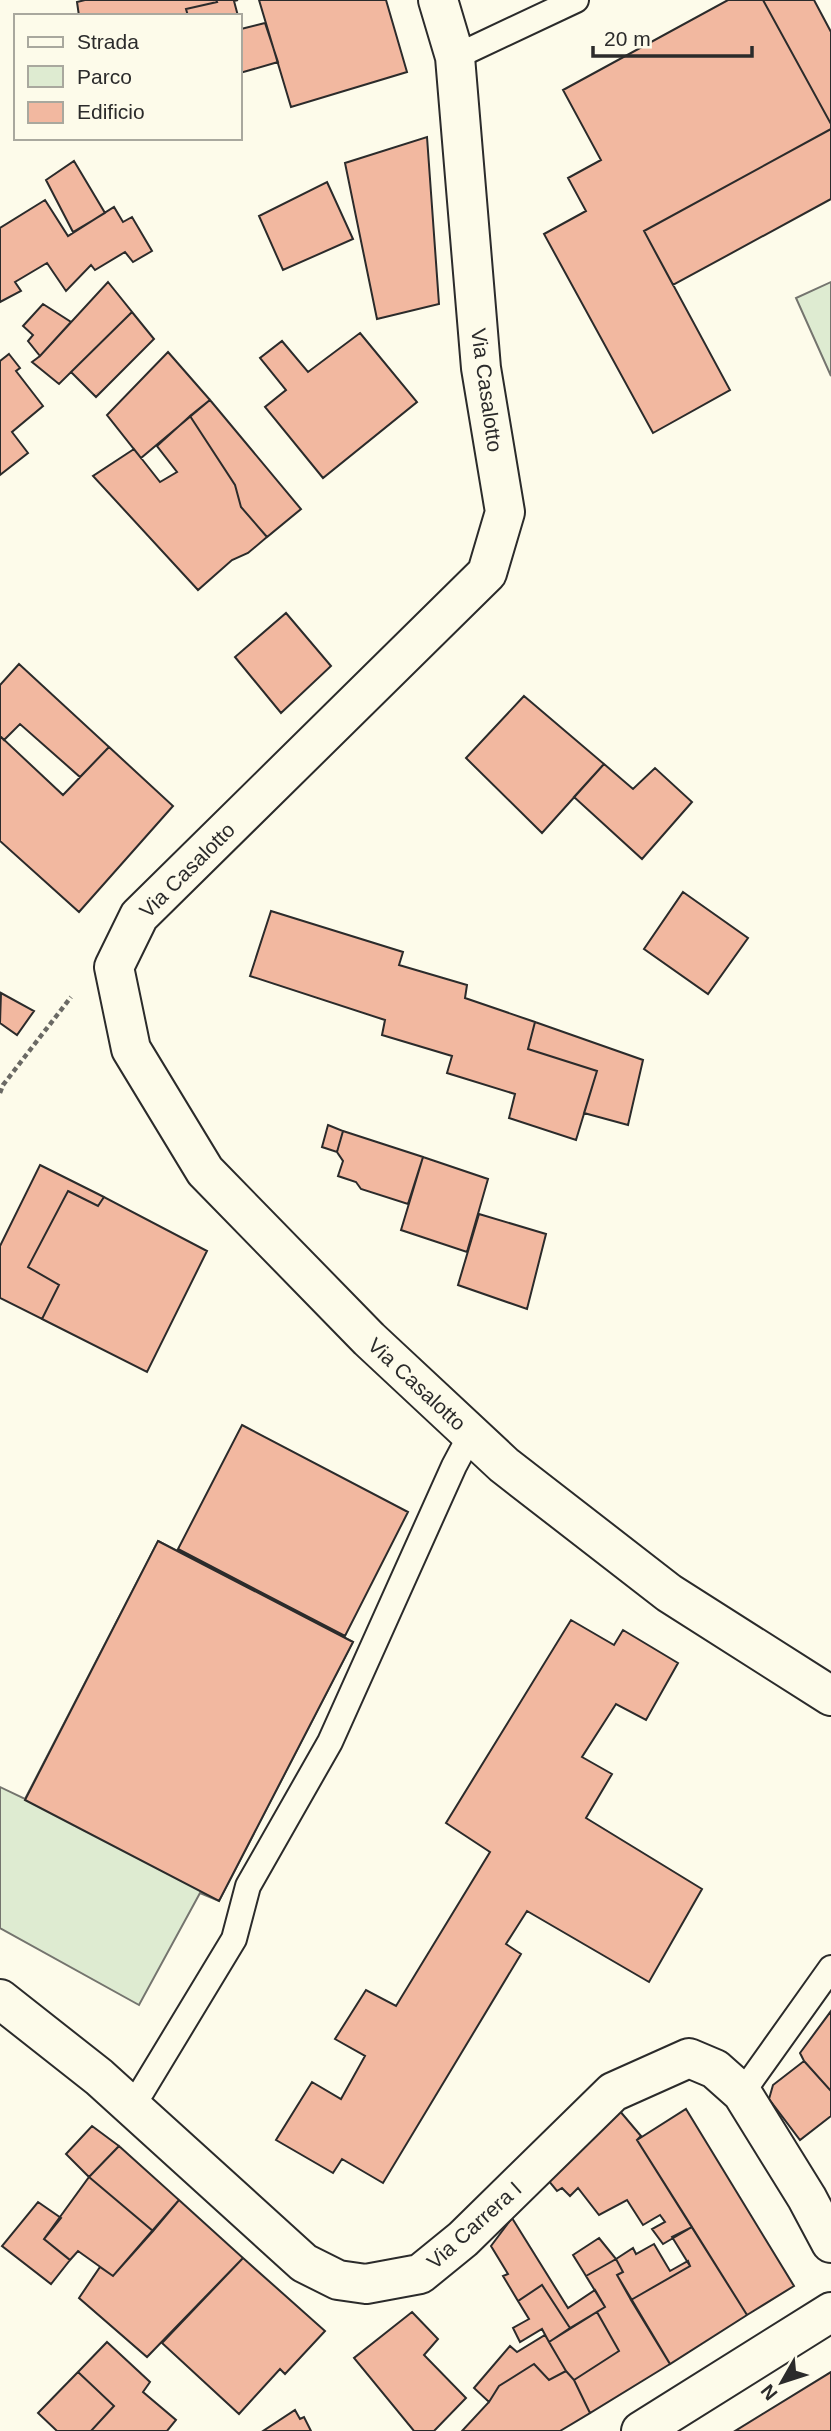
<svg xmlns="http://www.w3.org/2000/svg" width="831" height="2431" viewBox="0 0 831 2431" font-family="Arial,sans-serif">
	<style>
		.green { fill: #deebd1; stroke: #74746e; stroke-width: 2 }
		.building { fill: #f2b8a0; stroke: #2b2b2b; stroke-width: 2 }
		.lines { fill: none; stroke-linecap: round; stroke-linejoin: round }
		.lane-casing { stroke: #2b2b2b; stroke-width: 28 }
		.street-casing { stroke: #2b2b2b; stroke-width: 42 }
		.secondary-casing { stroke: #2b2b2b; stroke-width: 42 }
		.path { stroke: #6a6964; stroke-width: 4.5; stroke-dasharray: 5 3.5; stroke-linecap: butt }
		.lane { stroke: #fdfbea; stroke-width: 24 }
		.street { stroke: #fdfbea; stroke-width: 38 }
		.secondary { stroke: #fdfbea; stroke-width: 38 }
		.labels { text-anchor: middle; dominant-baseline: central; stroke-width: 5; stroke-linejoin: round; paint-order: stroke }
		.street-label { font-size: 21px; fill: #2b2b2b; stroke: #fdfbea }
	</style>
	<rect width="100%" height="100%" fill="#fdfbea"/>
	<path class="green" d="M831,282V376L796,298Z
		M158,1541L353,1642L219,1901L200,1893L139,2005L0,1928V1787L25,1799Z"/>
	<path class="building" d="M85,0H216L217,2L186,9L188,16H79L77,2Z
		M216,0H238L234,1L238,16H188L186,9L217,2Z
		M259,0H386L407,72L291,107Z
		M728,0H763L831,124V129L644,231L730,390L653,433L544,234L586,211L568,178L601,160L563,90Z
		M763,0H814L831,32V124Z
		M265,23L278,62L240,73V24L241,29Z
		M831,129V199L673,285L644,231Z
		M427,137L439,304L377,319L345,163Z
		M74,161L105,213L73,232L46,180Z
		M327,182L353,239L283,270L259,216Z
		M45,200L68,236L114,207L123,222L132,217L152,251L133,262L125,252L95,270L91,265L66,291L47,263L15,282L21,291L0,302V228Z
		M108,282L132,312L59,384L32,362L40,356Z
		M43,304L71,322L40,356L28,341L33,335L23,326Z
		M132,312L154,339L96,397L71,372Z
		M360,333L417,402L323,478L265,407L286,390L260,358L282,341L308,372Z
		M168,352L210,400L141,458L107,415Z
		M9,354L20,368L16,371L43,406L12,432L28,453L0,475V361Z
		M210,400L301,509L267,537L241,507L235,485L190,416Z
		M190,416L235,485L241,507L267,537L248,553L232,560L198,590L93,476L134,449L160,482L177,472L157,446Z
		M286,613L331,666L281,713L235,657Z
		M19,664L109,747L80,777L20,724L4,740L0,736V685Z
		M524,696L604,764L542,833L466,758Z
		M0,736L63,795L109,747L173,806L79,912L0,841Z
		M604,764L633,789L655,768L692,802L642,859L574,797Z
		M683,892L748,938L708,994L644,949Z
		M271,911L403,952L399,965L467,985L465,998L535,1022L528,1049L597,1071L576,1140L509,1118L515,1094L447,1073L452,1056L382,1035L385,1020L250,976Z
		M1,993L34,1011L17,1035L0,1023Z
		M535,1022L643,1060L628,1125L584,1113L597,1071L528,1049Z
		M328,1125L343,1131L337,1152L322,1147Z
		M343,1131L423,1157L408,1204L361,1189L356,1182L338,1176L343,1161L337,1152Z
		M423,1157L488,1179L467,1252L401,1230Z
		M40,1165L104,1197L98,1206L68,1191L28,1267L59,1285L42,1319L0,1298V1246Z
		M68,1191L98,1206L104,1197L207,1251L147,1372L42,1319L59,1285L28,1267Z
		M479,1214L546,1234L527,1309L458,1285Z
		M242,1425L408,1512L345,1636L178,1549Z
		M158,1541L353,1642L219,1901L25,1800Z
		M571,1620L614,1645L623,1630L678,1663L646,1720L616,1704L582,1757L612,1774L586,1818L702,1889L649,1982L527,1911L506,1944L521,1954L383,2183L342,2159L333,2173L276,2140L312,2082L341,2099L365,2056L335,2039L366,1990L396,2006L490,1852L446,1823Z
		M831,2011V2091L804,2061L800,2053Z
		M804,2061L831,2091V2116L800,2140L769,2099L773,2085Z
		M686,2109L794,2286L747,2315L637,2140Z
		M619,2110L641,2136L637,2140L692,2227L663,2244L652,2229L665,2222L660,2215L643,2225L627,2200L599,2215L578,2188L570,2196L562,2188L557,2191L543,2174Z
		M92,2126L119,2146L89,2177L66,2154Z
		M119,2146L179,2200L153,2231L89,2177Z
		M89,2177L153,2231L113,2276L78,2251L70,2260L44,2239Z
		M179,2200L243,2258L147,2357L79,2298L100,2267L113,2276Z
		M38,2202L61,2218L44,2239L70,2260L51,2284L2,2246Z
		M512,2218L568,2308L595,2290L605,2307L570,2328L542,2285L518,2301L503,2276L508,2274L491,2246Z
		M692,2227L747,2315L670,2364L631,2300L690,2266L672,2237Z
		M599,2238L616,2259L586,2276L573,2255Z
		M654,2244L670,2271L688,2261L690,2266L631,2300L617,2275L623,2272L616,2259L633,2248L636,2254Z
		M243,2258L325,2331L285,2374L280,2369L239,2414L162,2343Z
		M616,2259L623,2272L617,2275L670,2364L590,2413L574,2380L619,2351L597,2312L605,2307L586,2276Z
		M542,2285L570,2328L549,2342L542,2329L520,2342L513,2328L529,2319L518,2301Z
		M412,2312L438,2339L424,2355L466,2398L434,2431H414L354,2358Z
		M597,2312L619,2351L574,2380L566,2371L549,2342Z
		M545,2335L566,2371L549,2380L534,2364L499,2386L489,2402L474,2388L510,2346L517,2352Z
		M107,2342L150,2382L143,2392L176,2420L167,2431H91L114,2406L78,2372Z
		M534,2364L549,2380L566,2371L574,2380L590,2413L560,2431H462L489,2402L499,2386Z
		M78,2372L114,2406L91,2431H57L38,2413Z
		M831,2372V2431H735Z
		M295,2410L300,2419L304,2417L311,2431H263Z"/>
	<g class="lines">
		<defs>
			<path id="lane" d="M455,57L576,0
				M142,2091L234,1939L248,1886L330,1742L454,1466L471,1434
				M742,2093L831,1968"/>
			<path id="street" d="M438,0L455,57L481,368L505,512L487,573L139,916L114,967L131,1049L205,1171L369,1339L504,1465L669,1593L831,1696
				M0,1999L99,2077L304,2263L338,2280L366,2284L420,2274L463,2239L613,2092L689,2058L715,2069L742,2093L807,2198L831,2243"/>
			<path id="secondary" d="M641,2431L831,2312"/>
		</defs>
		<use href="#lane" class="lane-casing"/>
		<use href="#street" class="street-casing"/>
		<use href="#secondary" class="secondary-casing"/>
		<path class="path" d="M0,1093L3,1085L71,997"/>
		<use href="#lane" class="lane"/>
		<use href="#street" class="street"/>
		<use href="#secondary" class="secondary"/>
	</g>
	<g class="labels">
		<g class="street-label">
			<text transform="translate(487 390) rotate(82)">Via Casalotto</text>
			<text transform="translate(187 870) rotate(-45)">Via Casalotto</text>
			<text transform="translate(417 1384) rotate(43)">Via Casalotto</text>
			<text transform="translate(474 2225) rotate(-42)">Via Carrera I</text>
		</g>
	</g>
	<rect x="14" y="14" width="228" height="126" fill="#fdfbea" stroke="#a9a89e" stroke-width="2"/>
	<rect x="28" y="37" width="35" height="10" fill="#fdfbea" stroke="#a9a89e" stroke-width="2"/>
	<text x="77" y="49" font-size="21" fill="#2b2b2b">Strada</text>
	<rect x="28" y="66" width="35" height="21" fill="#deebd1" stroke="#a9a89e" stroke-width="2"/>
	<text x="77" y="84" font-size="21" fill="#2b2b2b">Parco</text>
	<rect x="28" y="102" width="35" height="21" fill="#f2b8a0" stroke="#a9a89e" stroke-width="2"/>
	<text x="77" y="119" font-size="21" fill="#2b2b2b">Edificio</text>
	<g transform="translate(782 2382) rotate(231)" stroke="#fdfbea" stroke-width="5" paint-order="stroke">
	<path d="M0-5L12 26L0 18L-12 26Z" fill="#2b2b2b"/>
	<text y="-10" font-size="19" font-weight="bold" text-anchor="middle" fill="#2b2b2b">N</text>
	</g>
	<path d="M593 46v10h159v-10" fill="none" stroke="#2b2b2b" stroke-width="3.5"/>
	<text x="604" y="46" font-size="21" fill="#2b2b2b" stroke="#fdfbea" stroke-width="5" paint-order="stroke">20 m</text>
</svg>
